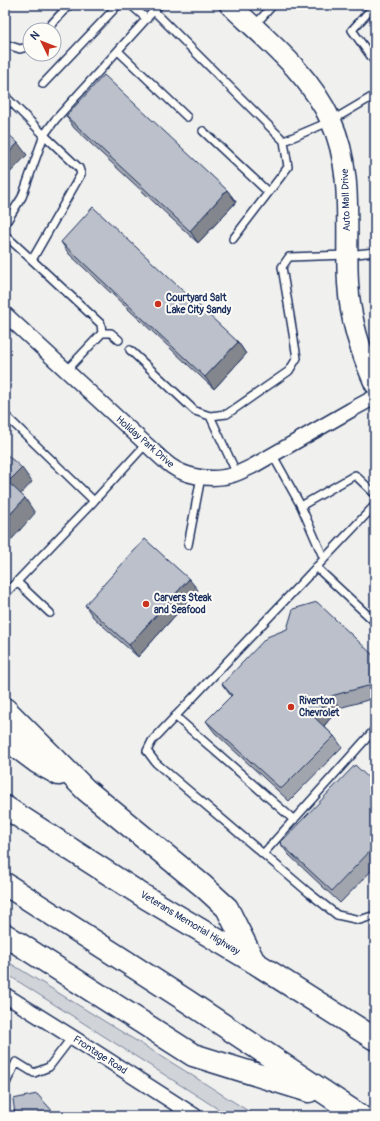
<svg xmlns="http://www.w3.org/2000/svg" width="380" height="1121" viewBox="0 0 380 1121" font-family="Pangolin,sans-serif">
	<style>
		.grass { fill: #d0d3d8; stroke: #76819b }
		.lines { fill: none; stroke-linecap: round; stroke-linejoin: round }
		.lane-casing { stroke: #1b2f5e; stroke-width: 10 }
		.street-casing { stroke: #1b2f5e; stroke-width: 17 }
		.secondary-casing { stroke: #1b2f5e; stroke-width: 23 }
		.highway-casing { stroke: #1b2f5e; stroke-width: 25 }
		.lane { stroke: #fdfcf7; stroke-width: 7 }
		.street { stroke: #fdfcf7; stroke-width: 14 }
		.secondary { stroke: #fdfcf7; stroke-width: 20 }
		.highway { stroke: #fdfcf7; stroke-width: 22 }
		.wall { fill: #a1a5ae; stroke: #1b2f5e }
		.shaded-wall { fill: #83868d; stroke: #1b2f5e }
		.building { fill: #bbc0ca; stroke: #1b2f5e }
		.poi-dot { fill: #c8321e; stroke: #fdfcf7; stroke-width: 1.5 }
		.labels { text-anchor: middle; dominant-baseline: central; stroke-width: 4; stroke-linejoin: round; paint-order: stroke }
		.street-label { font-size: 10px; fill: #1b2f5e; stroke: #fdfcf7 }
		.poi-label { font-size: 10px; font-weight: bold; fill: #1b2f5e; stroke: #fdfcf7; text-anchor: start }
	</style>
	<rect width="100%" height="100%" fill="#f0f0ee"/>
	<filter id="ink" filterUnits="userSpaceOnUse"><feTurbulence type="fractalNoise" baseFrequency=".025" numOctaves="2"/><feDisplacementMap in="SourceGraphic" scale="8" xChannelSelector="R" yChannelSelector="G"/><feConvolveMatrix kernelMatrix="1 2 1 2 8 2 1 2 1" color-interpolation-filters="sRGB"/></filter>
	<g filter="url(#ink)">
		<path class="grass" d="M5,960L182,1069L256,1116H229L5,973Z"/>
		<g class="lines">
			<defs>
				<path id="lane" d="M131,5L147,19
					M375,5L352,30L375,62
					M154,11L284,141L288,167L233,239
					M254,26L273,5
					M46,30L69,5
					M5,44L20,49L30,46
					M118,51L187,117
					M43,84L118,5
					M5,96L44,135L22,197L5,224
					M203,131L268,192
					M284,141L331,121L375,95
					M5,235L32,260
					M102,333H111L119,340
					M130,350L195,411L210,416L227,414L289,371L297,358L282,267L289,257L347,255L375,252
					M66,371L102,333L101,324L32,260L81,174L79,168L44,135L55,120L159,5
					M5,415L94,501L146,444
					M210,416L237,474
					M272,454L301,506L355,475L375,494
					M375,505L152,741L147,751L156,763L308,892L337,915L360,920L375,915
					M301,506L324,559
					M188,545L201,477
					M316,567L375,622
					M17,582L50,613
					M5,594L94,501
					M175,716L294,820
					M263,854L375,729
					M5,1085L16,1062L34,1073L49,1067L72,1037"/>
				<path id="street" d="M5,314L159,456C163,460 167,463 171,466C185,476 207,480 224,477C235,476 244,470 253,466L351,410L375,397
					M5,995L72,1037L195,1116"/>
				<path id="secondary" d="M230,5C267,40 310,74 331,121C354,171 345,229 348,283C350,320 360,350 375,384"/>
				<path id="highway" d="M5,709L86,790L203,886L227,908L254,962
					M5,738L37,762L59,774
					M5,807L145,897L254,962L375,1039
					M5,884L187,1001L360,1116
					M5,935L193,1055L309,1091"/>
			</defs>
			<use href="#lane" class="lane-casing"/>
			<use href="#street" class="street-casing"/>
			<use href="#secondary" class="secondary-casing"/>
			<use href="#highway" class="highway-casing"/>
			<use href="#lane" class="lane"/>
			<use href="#street" class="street"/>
			<use href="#secondary" class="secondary"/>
			<use href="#highway" class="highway"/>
		</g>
		<path class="wall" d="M66,116L227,190L236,202L198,243L74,128Z
			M61,242L238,342L246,354L214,389L69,254Z
			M198,590L138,657L93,617L85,605Z
			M375,657V698L339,708L324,726L334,736L342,747L289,801L215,733L206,721L231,696L222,684Z
			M375,784V867L340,903L289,855L280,843Z"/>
		<path class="shaded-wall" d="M18,143L27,155L5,178V157Z
			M227,190L236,202L198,243L190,231Z
			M238,342L246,354L214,389L205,377Z
			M22,468L32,482L18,497L8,482Z
			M25,498L35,513L5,547V520Z
			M189,579L198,590L138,657L129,645Z
			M331,696L339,708L322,728L313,716Z"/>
		<path class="building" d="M104,75L227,190L190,231L66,116Z
			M5,131L18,143L5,157Z
			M93,207L238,342L205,377L61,242Z
			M5,453L22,468L8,482L25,498L5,520Z
			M145,539L189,579L129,645L85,605Z
			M317,602L375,657V684L331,696L313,716L334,736L281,789L206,721L232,695L222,684L267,637L287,629L293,609Z
			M355,765L375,784V846L332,891L280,843Z
			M37,1094L57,1116H14L15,1115L13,1099Z"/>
	</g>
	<g class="poi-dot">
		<circle cx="158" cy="304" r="4"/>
		<circle cx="146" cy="604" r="4"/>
		<circle cx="291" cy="707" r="4"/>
	</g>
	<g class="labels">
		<g class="street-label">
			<text transform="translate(346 200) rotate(-92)">Auto Mall Drive</text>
			<text transform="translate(145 442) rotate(41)">Holiday Park Drive</text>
			<text transform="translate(190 923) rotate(31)">Veterans Memorial Highway</text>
			<text transform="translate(100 1055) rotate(33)">Frontage Road</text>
		</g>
		<g class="poi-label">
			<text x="166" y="298">Courtyard Salt<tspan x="166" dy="12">Lake City Sandy</tspan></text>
			<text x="154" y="598">Carvers Steak<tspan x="154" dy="12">and Seafood</tspan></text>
			<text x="299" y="701">Riverton<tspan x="299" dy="12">Chevrolet</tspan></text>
		</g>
	</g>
	<rect width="380" height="1121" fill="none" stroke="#fdfcf7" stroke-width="20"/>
	<rect x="10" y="10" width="360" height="1101" fill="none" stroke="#1b2f5e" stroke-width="1.5" filter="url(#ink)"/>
	<g transform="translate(42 42) rotate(313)"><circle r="19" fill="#fdfcf7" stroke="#a3aaba"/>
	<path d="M0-3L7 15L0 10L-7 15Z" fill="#c8321e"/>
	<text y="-6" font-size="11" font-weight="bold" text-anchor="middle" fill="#1b2f5e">N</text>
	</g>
</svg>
